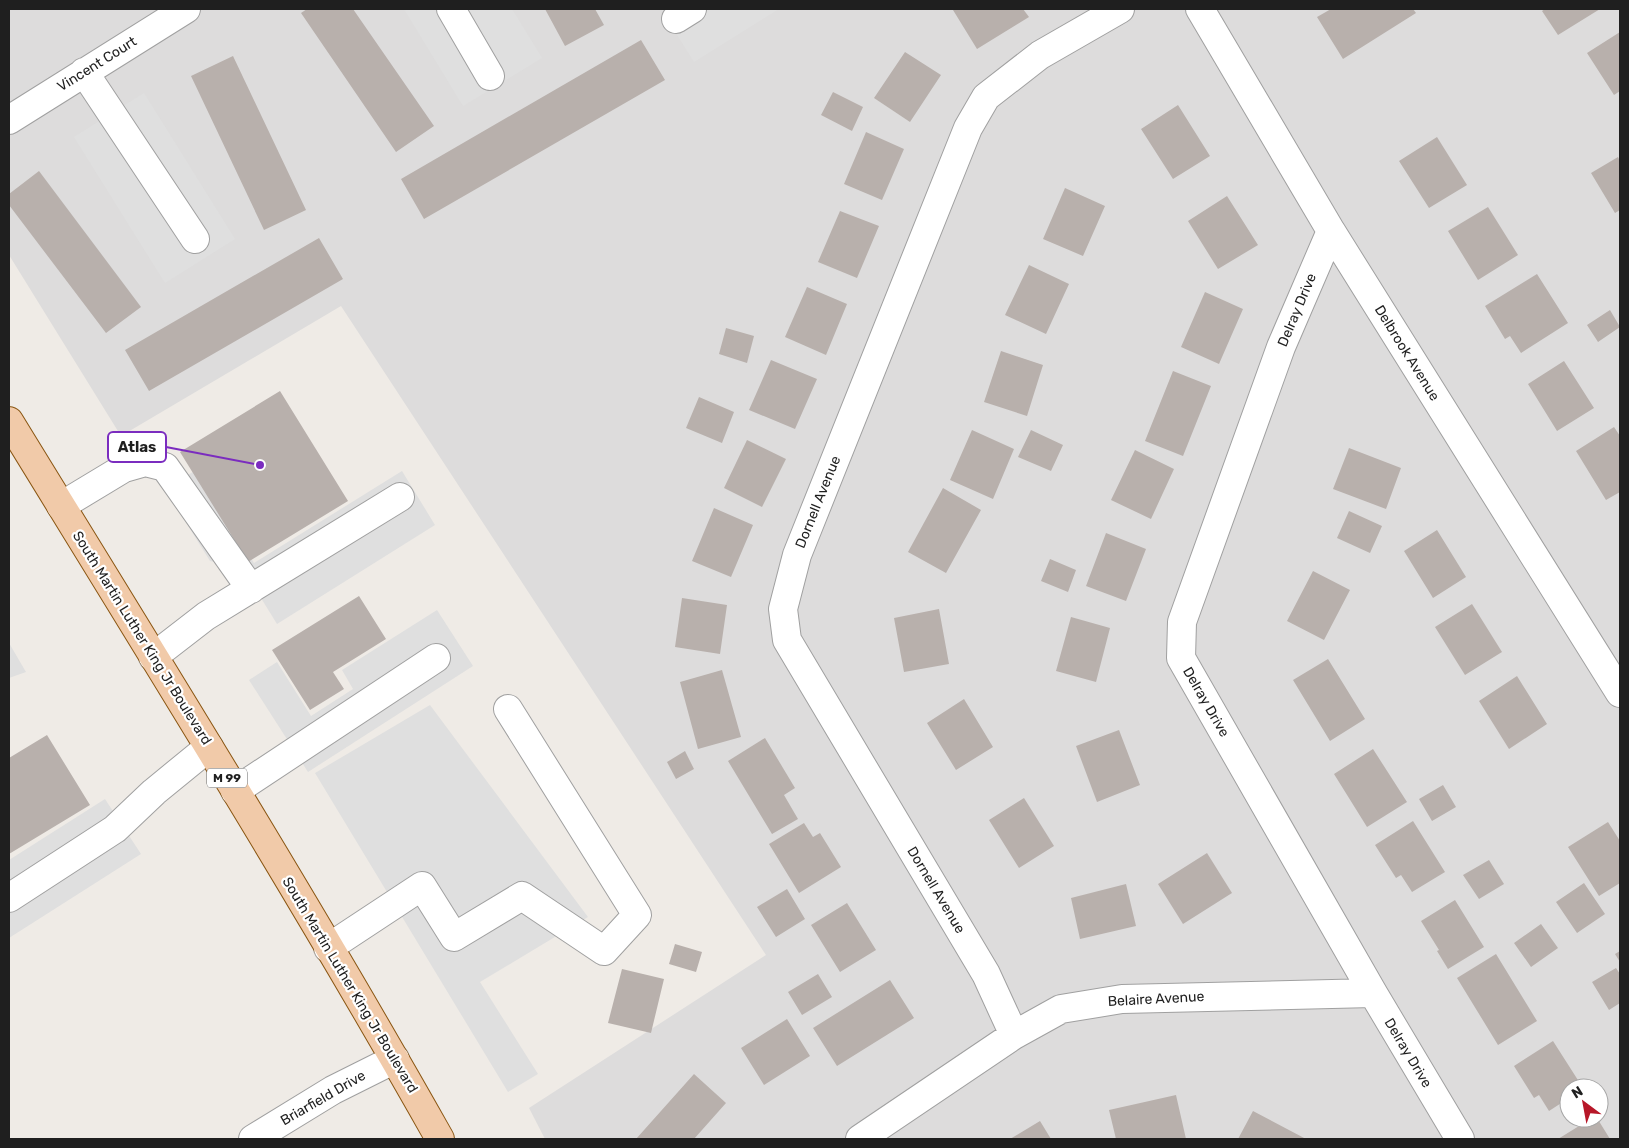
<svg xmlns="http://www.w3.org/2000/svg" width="1629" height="1148" viewBox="0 0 1629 1148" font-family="Rubik,sans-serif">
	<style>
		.residential { fill: #dddcdc; fill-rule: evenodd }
		.parking { fill: #dfdfdf }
		.building { fill: #b8b0ac }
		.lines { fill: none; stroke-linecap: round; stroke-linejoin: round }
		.minor-casing { stroke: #a0a0a0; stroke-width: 30 }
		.major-casing { stroke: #895511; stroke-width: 30 }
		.minor { stroke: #fff; stroke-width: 28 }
		.major { stroke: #f1caa9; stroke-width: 28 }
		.labels { text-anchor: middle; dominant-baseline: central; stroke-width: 4.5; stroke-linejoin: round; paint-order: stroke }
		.shield { fill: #fff; stroke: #626262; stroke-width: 1 }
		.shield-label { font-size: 12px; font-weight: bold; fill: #1f1f1f }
		.street-label { font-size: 14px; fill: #1f1f1f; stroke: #fff }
		.leader { fill: none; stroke: #7b2cbf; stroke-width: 2 }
		.callout-dot { fill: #7b2cbf; stroke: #fff; stroke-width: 2 }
		.callout { fill: #fff; stroke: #7b2cbf; stroke-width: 2 }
		.callout-label { font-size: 15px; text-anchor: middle; font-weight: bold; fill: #1f1f1f }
	</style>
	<rect width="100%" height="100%" fill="#efebe6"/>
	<path class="residential" d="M9,9H1620V1139H545L529,1108L766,955L341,306L121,436L9,255ZM1569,1088H1599V1118H1569Z"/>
	<path class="parking" d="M404,9H512L542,58L463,106Z
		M661,9H779L694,62Z
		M144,93L235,239L165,283L74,137Z
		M196,470L254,563L402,471L435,525L277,624L243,569L210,561L165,489Z
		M437,610L473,666L308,772L249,680L277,662L311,716L353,689L342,670Z
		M9,643L26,672L9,678Z
		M430,705L588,917L480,982L538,1074L508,1092L315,773Z
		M105,799L141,854L9,938V860Z"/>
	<path class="building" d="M307,9H353L434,126L396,152L301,13Z
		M545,9H595L604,25L565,46Z
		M955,9H1023L1029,17L977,49L953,10Z
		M1331,9H1413L1416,13L1343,59L1317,17Z
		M1545,9H1600L1558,35L1542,11Z
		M1620,32V91L1614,95L1587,53Z
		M641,40L665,80L424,219L401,179Z
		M905,52L941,75L910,122L874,98Z
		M233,56L306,210L264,230L191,76Z
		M833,92L863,107L852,131L821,115Z
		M1178,105L1210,156L1173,179L1141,129Z
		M866,132L904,149L882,200L844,184Z
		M1437,137L1467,185L1429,208L1399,161Z
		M1618,157L1620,161V210L1615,213L1591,173Z
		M39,171L141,307L106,333L9,205V194Z
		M1065,188L1105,206L1083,256L1043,239Z
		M1227,196L1258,245L1218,269L1188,221Z
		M1488,207L1518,255L1478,280L1448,231Z
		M840,211L879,226L857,278L818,262Z
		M319,238L343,279L149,391L125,350Z
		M1029,265L1069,284L1046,334L1005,315Z
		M1537,274L1568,323L1521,353L1510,336L1505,339L1485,306Z
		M807,287L847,304L826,355L785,337Z
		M1205,292L1243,309L1219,364L1181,347Z
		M1610,310L1620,327L1598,342L1587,325Z
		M726,328L754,336L747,363L719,354Z
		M1001,351L1043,365L1027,416L984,402Z
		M771,360L817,379L795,429L749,410Z
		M1564,361L1594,408L1557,431L1528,384Z
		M1173,371L1211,386L1183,456L1145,441Z
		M280,391L348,501L248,562L180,452Z
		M699,397L734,412L722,443L686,428Z
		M1614,427L1620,436V492L1606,500L1576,451Z
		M972,430L1014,449L993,499L950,480Z
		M1031,430L1063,445L1051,471L1018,457Z
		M747,440L786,459L762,507L724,488Z
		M1349,448L1401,468L1386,509L1333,489Z
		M1135,450L1174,469L1151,519L1111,500Z
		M943,488L981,510L946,573L908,552Z
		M714,508L753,525L731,577L692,561Z
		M1349,511L1382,526L1370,553L1337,538Z
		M1437,530L1466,577L1433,598L1404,551Z
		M1106,533L1146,549L1126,601L1086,586Z
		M1050,559L1076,570L1068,592L1041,581Z
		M1313,571L1350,590L1324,640L1287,621Z
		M359,596L386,639L333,672L344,689L310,710L272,650Z
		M682,598L727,605L720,654L675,647Z
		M1472,604L1502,652L1465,675L1435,627Z
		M939,609L949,664L904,672L894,618Z
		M1071,617L1110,628L1096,682L1056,671Z
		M1328,659L1365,719L1330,741L1293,680Z
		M722,670L741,737L698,749L680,682Z
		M1517,676L1547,724L1509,749L1479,701Z
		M964,699L993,747L956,770L927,723Z
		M1119,730L1140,785L1097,802L1076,746Z
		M47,735L90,805L9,854V758Z
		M765,738L795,788L784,795L798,819L772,834L728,761Z
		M1373,749L1407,802L1367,827L1334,774Z
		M685,751L694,769L676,779L667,762Z
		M1443,785L1456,807L1432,821L1419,799Z
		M1024,798L1054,846L1019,868L989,820Z
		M1413,821L1445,872L1412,892L1401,875L1396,878L1375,845Z
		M1608,822L1620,841V883L1599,896L1568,847Z
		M804,823L813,837L820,833L841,867L799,893L769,844Z
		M1207,853L1232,893L1183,924L1158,884Z
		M1489,860L1504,884L1479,899L1463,875Z
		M1584,883L1605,914L1577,933L1556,902Z
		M1126,884L1136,926L1080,939L1071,898Z
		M787,889L805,919L776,937L757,907Z
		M1455,900L1484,947L1448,969L1437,951L1439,950L1421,921Z
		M847,903L876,950L840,972L811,925Z
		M1541,924L1558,948L1531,967L1514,943Z
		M675,944L702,952L696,972L669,964Z
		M1620,951V962L1615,954Z
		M1496,954L1537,1021L1498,1045L1457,978Z
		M1616,968L1620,974V1003L1609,1010L1592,982Z
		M622,969L664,979L651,1033L608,1023Z
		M818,974L832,997L802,1015L788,992Z
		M890,980L914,1018L837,1066L813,1028Z
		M787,1019L810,1056L764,1085L741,1048Z
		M1553,1041L1583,1088H1569V1098L1549,1111L1539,1095L1534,1098L1514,1066Z
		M694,1074L726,1103L694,1139H636Z
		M1176,1095L1186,1139H1116L1109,1110Z
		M1253,1111L1306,1139H1238Z
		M1592,1118H1597L1610,1139H1558Z
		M1040,1121L1051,1139H1010Z"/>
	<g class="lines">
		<defs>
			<path id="minor" d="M451,9L490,76
				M1200,9L1331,231L1620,693
				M676,19L692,9
				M84,72L195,239
				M9,120L186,9
				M1331,231L1281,347L1182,622L1181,658L1373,993L1460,1139
				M61,506L124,468L145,462L165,467L251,589
				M153,657L206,616L400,497
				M235,791L436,658
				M9,898L115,829L154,792L209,747
				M328,948L422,886L454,937L522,896L604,951L637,915L508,709
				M1014,1035L986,974L787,640L783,609L797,555L968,128L986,97L1040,55L1120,9
				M253,1139L333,1090L395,1059
				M860,1139L1014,1035L1061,1009L1122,999L1373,993"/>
			<path id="major" d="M9,421C155,659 303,896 440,1139"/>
		</defs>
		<use href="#minor" class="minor-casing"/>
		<use href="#major" class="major-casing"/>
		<use href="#minor" class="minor"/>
		<use href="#major" class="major"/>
	</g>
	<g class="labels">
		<rect class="shield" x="207" y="768.5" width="40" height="19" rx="4"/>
		<g class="shield-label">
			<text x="227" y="778">M 99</text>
		</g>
		<g class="street-label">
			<text transform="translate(97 64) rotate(-32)">Vincent Court</text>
			<text transform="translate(1297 310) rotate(-67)">Delray Drive</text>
			<text transform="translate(1407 353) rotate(58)">Delbrook Avenue</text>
			<text transform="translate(818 502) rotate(-68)">Dornell Avenue</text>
			<text transform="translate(142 638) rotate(58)">South Martin Luther King Jr Boulevard</text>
			<text transform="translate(1206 702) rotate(60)">Delray Drive</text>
			<text transform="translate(936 890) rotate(59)">Dornell Avenue</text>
			<text transform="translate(350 985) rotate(59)">South Martin Luther King Jr Boulevard</text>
			<text transform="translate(1156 999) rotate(-3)">Belaire Avenue</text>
			<text transform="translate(1408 1053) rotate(59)">Delray Drive</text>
			<text transform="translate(323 1098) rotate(-30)">Briarfield Drive</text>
		</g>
	</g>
	<path class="leader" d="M260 465L166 447"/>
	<circle class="callout-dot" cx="260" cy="465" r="5"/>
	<rect class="callout" x="108" y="432" width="58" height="30" rx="5"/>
	<g class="callout-label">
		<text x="137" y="452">Atlas</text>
	</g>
	<rect width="1629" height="1148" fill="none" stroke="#1f1f1f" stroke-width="20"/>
	<g transform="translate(1584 1103) rotate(328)"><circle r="24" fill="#ffffff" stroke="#a5a5a5"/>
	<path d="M0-4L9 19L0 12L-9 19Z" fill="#b71728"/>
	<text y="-8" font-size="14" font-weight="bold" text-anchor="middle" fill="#1f1f1f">N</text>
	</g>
</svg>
